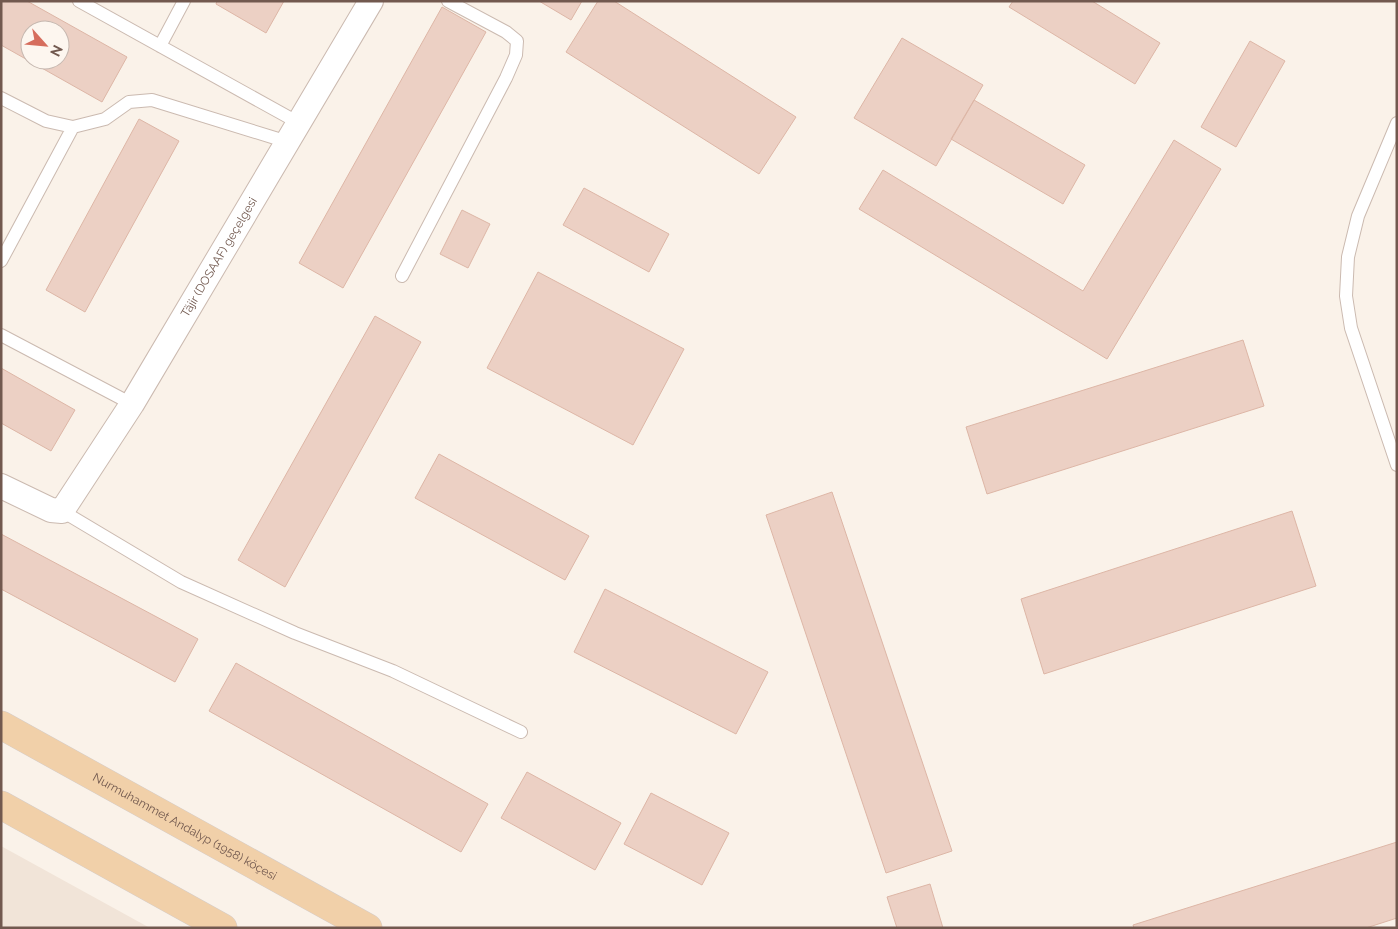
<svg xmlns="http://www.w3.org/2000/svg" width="1398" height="929" viewBox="0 0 1398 929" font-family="Raleway,sans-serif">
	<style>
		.residential { fill: #f1e4d8 }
		.building { fill: #ecd0c4; stroke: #ddb6a6; fill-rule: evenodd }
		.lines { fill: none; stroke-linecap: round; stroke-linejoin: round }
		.lane-casing { stroke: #cbbab0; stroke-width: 14 }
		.street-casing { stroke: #cbbab0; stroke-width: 26 }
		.primary-casing { stroke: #d5cdca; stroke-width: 29 }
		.lane { stroke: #fff; stroke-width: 12 }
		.street { stroke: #fff; stroke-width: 24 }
		.primary { stroke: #f1d0a9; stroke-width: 28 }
		.labels { text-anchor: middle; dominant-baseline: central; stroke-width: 4.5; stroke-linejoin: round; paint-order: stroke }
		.street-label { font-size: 12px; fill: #72594f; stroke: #fdf6ef }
	</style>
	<rect width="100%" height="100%" fill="#faf2e9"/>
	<path class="residential" d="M1,846L150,928H1Z"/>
	<path class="building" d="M1,1H27L127,57L102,102L1,45ZM30,30H60V60H30Z
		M217,1H284L266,33L216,4Z
		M539,1H582L571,20Z
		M598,1H614L796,117L759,174L566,52Z
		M1013,1H1092L1160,43L1135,84L1009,7Z
		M442,7L486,32L343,288L299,263Z
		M902,38L983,85L936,166L854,118Z
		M1250,41L1285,61L1236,147L1201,127Z
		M974,100L1085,165L1063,204L951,139Z
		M139,119L179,141L85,312L46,290Z
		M1174,140L1221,169L1107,359L859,209L883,170L1083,291Z
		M584,188L669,234L649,272L563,225Z
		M462,210L490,224L468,268L440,254Z
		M538,272L684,349L633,445L487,368Z
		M375,316L421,342L285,587L238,560Z
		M1243,340L1264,406L987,494L966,427Z
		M1,368L75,410L51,451L1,423Z
		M439,454L589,536L565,580L415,498Z
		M832,492L952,851L886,873L766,515Z
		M1292,511L1316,586L1044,674L1021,599Z
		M1,534L198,639L175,682L1,589Z
		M605,589L768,672L736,734L574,652Z
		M236,663L488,804L461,852L209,711Z
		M527,772L621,823L595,870L501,818Z
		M651,793L729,833L702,885L624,844Z
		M1397,842V918L1366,928H1134L1133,925Z
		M930,884L943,928H897L887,897Z"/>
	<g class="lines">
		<defs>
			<path id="lane" d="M79,1L299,123
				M160,46L184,1
				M1,98L46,121L73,127L105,119L129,102L152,100L288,142
				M1397,123L1358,216L1348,257L1346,296L1351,328L1397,465
				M1,261L73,127
				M402,276L506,78L516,55L517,41L506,32L448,1
				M1,335L132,404
				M62,511L181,582L295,633L393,671L521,732"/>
			<g id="street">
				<path id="s1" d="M1,486L51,510L62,511L132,404L371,1"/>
			</g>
			<g id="primary">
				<path id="s2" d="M1,725L368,928"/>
				<path d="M1,805L223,928"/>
			</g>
		</defs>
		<use href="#lane" class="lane-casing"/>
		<use href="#street" class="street-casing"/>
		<use href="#primary" class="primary-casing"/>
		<use href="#lane" class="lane"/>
		<use href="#street" class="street"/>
		<use href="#primary" class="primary"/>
	</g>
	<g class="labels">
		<g class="street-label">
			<text stroke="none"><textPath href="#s1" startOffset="365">Täjir (DOSAAF) geçelgesi</textPath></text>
			<text stroke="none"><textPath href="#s2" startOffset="210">Nurmuhammet Andalyp (1958) köçesi</textPath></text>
		</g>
	</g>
	<rect width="1398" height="929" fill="none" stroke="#72594f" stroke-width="5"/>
	<g transform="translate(45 45) rotate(117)"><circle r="24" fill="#fdf6ef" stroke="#c5b7af"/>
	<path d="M0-4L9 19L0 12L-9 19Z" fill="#d66d5d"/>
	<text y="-8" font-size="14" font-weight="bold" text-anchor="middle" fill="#72594f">N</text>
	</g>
</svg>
